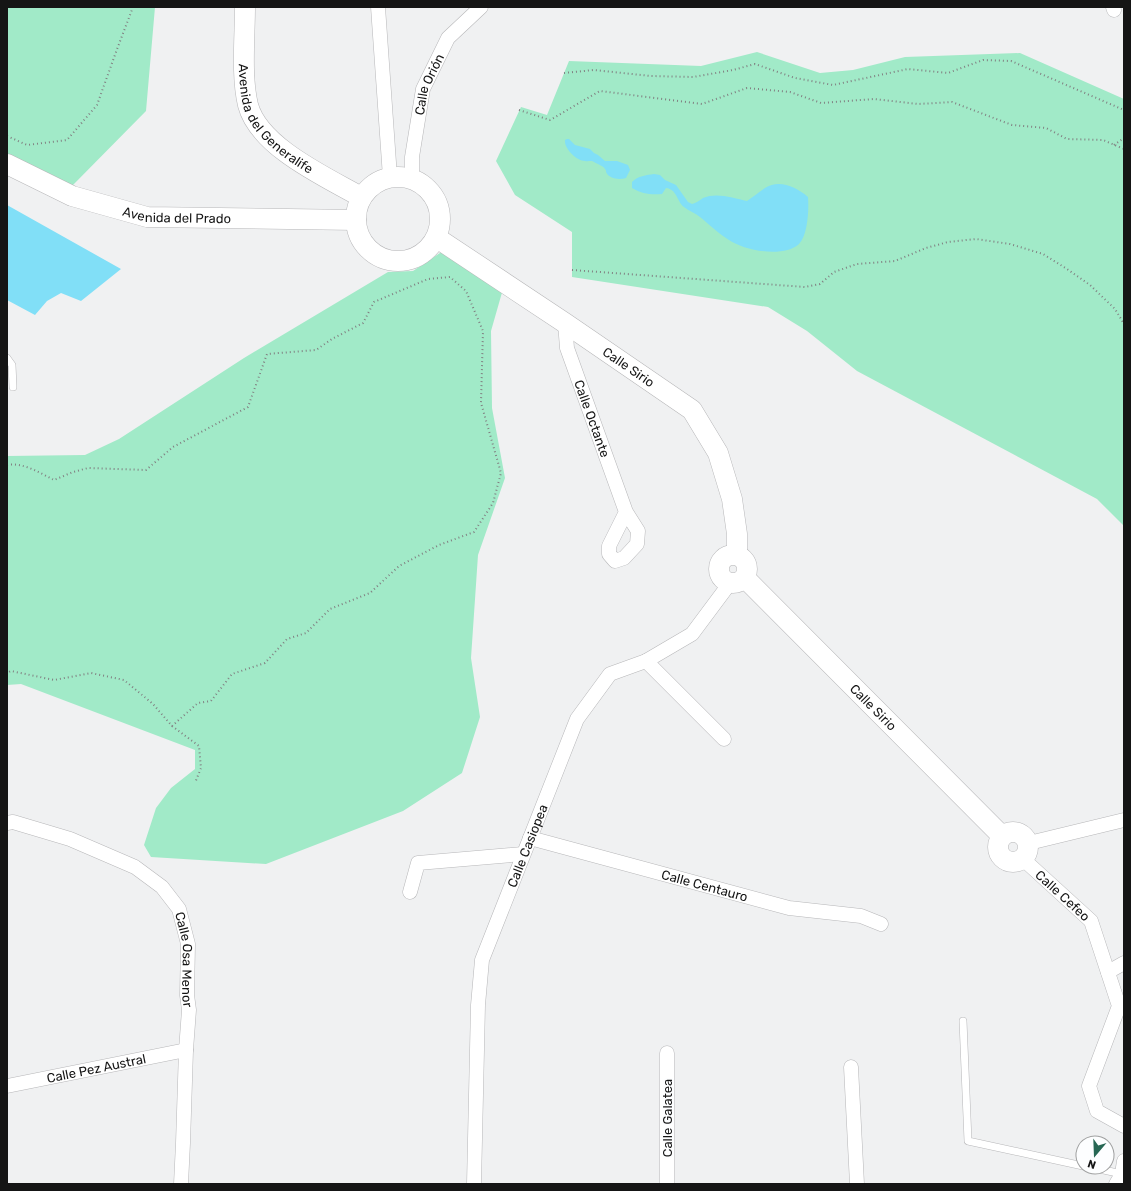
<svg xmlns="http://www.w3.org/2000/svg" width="1131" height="1191" viewBox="0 0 1131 1191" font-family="Rubik,sans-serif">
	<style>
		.green { fill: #a1eac8 }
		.water { fill: #81dff7 }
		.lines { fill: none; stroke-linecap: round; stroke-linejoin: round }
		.lane-casing { stroke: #b7b7b9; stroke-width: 8 }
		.street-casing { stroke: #b7b7b9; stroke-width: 15 }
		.secondary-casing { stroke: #b7b7b9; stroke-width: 21 }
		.path { stroke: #818182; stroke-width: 2; stroke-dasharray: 1 3; stroke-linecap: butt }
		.lane { stroke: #fff; stroke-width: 7 }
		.street { stroke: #fff; stroke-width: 14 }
		.secondary { stroke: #fff; stroke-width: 20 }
		.labels { text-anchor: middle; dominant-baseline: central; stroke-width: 3.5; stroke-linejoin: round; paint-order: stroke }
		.street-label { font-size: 13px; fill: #151515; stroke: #fdfeff }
	</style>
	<rect width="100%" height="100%" fill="#f0f1f2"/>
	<path class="green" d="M7,7H155L146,111L72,186L7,154Z
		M757,52L820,73L853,70L905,57L1020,53L1124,99V526L1097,499L857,371L807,331L768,307L572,277V232L515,195L496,161L521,107L547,115L569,61L701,66Z
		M443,251L503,289L491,331L492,408L505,478L478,555L471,658L480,717L462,773L403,811L266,864L151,857L144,845L156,808L171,788L195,769V750L21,684L7,685V456L85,455L119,439L244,358L388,272L413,271Z"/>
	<path class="water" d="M567,139H569L575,145L590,149L594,153L598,155L605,161H617L628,165L630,170L626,178C619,180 609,179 606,172C606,171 606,170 605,169C604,166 597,164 594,162C591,160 589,162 585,161C577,161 564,149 565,140Z
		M654,174L660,175L665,180L676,185L688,202L692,204C696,203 700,200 703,198C716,192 734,198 747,201C753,197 759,192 765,188C779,179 796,187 808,197C809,209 808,235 799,244C784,258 745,251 729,240C719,234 710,225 700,217C695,213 689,211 684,207C677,202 677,189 666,188L662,194C651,195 642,194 632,188V182C638,176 646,175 654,174Z
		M7,205L121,269L81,301L61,293L47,301L35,315L7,300Z"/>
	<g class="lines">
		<defs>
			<path id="lane" d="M7,358L12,365L13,387
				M963,1021L968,1141L1083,1166
				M1090,1167L1122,1174"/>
			<g id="street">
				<path d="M378,7L390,177"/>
				<path d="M1113,7L1114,10"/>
				<path id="s1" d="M412,178V157L423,89L448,38L481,7"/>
				<path id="s2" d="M565,323L567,348L626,512L638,531L637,544L624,558L615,561L609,554V546L626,512"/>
				<path d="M646,661L724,739"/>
				<path id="s3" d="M7,823L13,822L70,839L135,867L162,887L179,909L188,944L187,995L189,1010L186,1050L183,1143L181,1184"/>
				<path id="s4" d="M530,838L789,908L861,916L881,924"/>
				<path d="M1029,843L1124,820"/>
				<path id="s5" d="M1023,859L1091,921L1119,1006L1089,1086L1097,1111L1124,1126"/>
				<path d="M410,892L418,863L523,854"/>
				<path d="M1108,972L1124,963"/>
				<path d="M667,1053V1184"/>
				<path d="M851,1067L857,1184"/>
				<path id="s6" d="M7,1086L186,1050"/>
				<path id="s7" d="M474,1184L478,1005L482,960L577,719L610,674L646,661L692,634L730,583"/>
				<path d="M1116,1184L1122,1174L1124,1161"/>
			</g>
			<g id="secondary">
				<path id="s8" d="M245,7C245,36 241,76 248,105C259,147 326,177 361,197"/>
				<path id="s9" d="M7,164L72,196L147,217L356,220"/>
				<circle cx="398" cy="219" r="42"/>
				<path id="s10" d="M437,238L565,323L692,410L718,453L732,499L737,534V555"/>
				<circle cx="733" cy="569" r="14"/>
				<path id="s11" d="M745,578L1002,836"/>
				<circle cx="1013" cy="847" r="15"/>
			</g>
		</defs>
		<use href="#lane" class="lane-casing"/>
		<use href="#street" class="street-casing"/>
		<use href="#secondary" class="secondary-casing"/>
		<path class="path" d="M564,73L594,70L651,76L693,77L733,70L755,64L795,78L833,85L908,69L948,73L983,60L1011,61L1124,110
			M519,110L550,120L600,91L702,104L747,88L790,92L821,103L874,99L918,104L952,102L1012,125L1046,128L1067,139L1103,140L1124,149
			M7,136L27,145L67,140L97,105L116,52L133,7
			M1114,145L1124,138
			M572,270L805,287L820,284L834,272L857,264L895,261L926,248L948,242L976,239L1010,244L1043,254L1067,269L1090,285L1115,309L1124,324
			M7,465C23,462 40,473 54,480L73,472L88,468L146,470L173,447L248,407L267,354L316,350L332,339L363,323L374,302L428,279L450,277L466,291L483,331L481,403L501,473L493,503L474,532L439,545L399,566L370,593L330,609L306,633L287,639L265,663L232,674L211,701L198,703L172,726L153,704L124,680L91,673L54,680L11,671L7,673
			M172,726L199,746L201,768L195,783"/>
		<use href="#lane" class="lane"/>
		<use href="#street" class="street"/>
		<use href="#secondary" class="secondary"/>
	</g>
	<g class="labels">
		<g class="street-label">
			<text stroke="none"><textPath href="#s1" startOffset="96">Calle Orión</textPath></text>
			<text stroke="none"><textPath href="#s8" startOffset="124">Avenida del Generalife</textPath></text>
			<text stroke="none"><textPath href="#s9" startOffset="180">Avenida del Prado</textPath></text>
			<text stroke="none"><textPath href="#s10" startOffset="231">Calle Sirio</textPath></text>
			<text stroke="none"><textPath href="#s2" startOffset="100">Calle Octante</textPath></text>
			<text stroke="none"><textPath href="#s11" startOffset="182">Calle Sirio</textPath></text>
			<text stroke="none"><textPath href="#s7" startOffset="347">Calle Casiopea</textPath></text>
			<text stroke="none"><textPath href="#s4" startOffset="181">Calle Centauro</textPath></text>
			<text stroke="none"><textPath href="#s5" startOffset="54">Calle Cefeo</textPath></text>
			<text stroke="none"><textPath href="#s3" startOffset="249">Calle Osa Menor</textPath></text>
			<text stroke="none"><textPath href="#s6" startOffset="91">Calle Pez Austral</textPath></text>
			<text transform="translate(667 1118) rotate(-90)">Calle Galatea</text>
		</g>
	</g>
	<rect width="1131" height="1191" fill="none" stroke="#151515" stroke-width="16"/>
	<g transform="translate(1095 1155) rotate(199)"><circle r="19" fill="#fdfeff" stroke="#a0a1a1"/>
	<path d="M0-3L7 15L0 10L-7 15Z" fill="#276754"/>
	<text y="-6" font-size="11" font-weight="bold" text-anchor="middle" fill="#151515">N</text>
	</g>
</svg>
